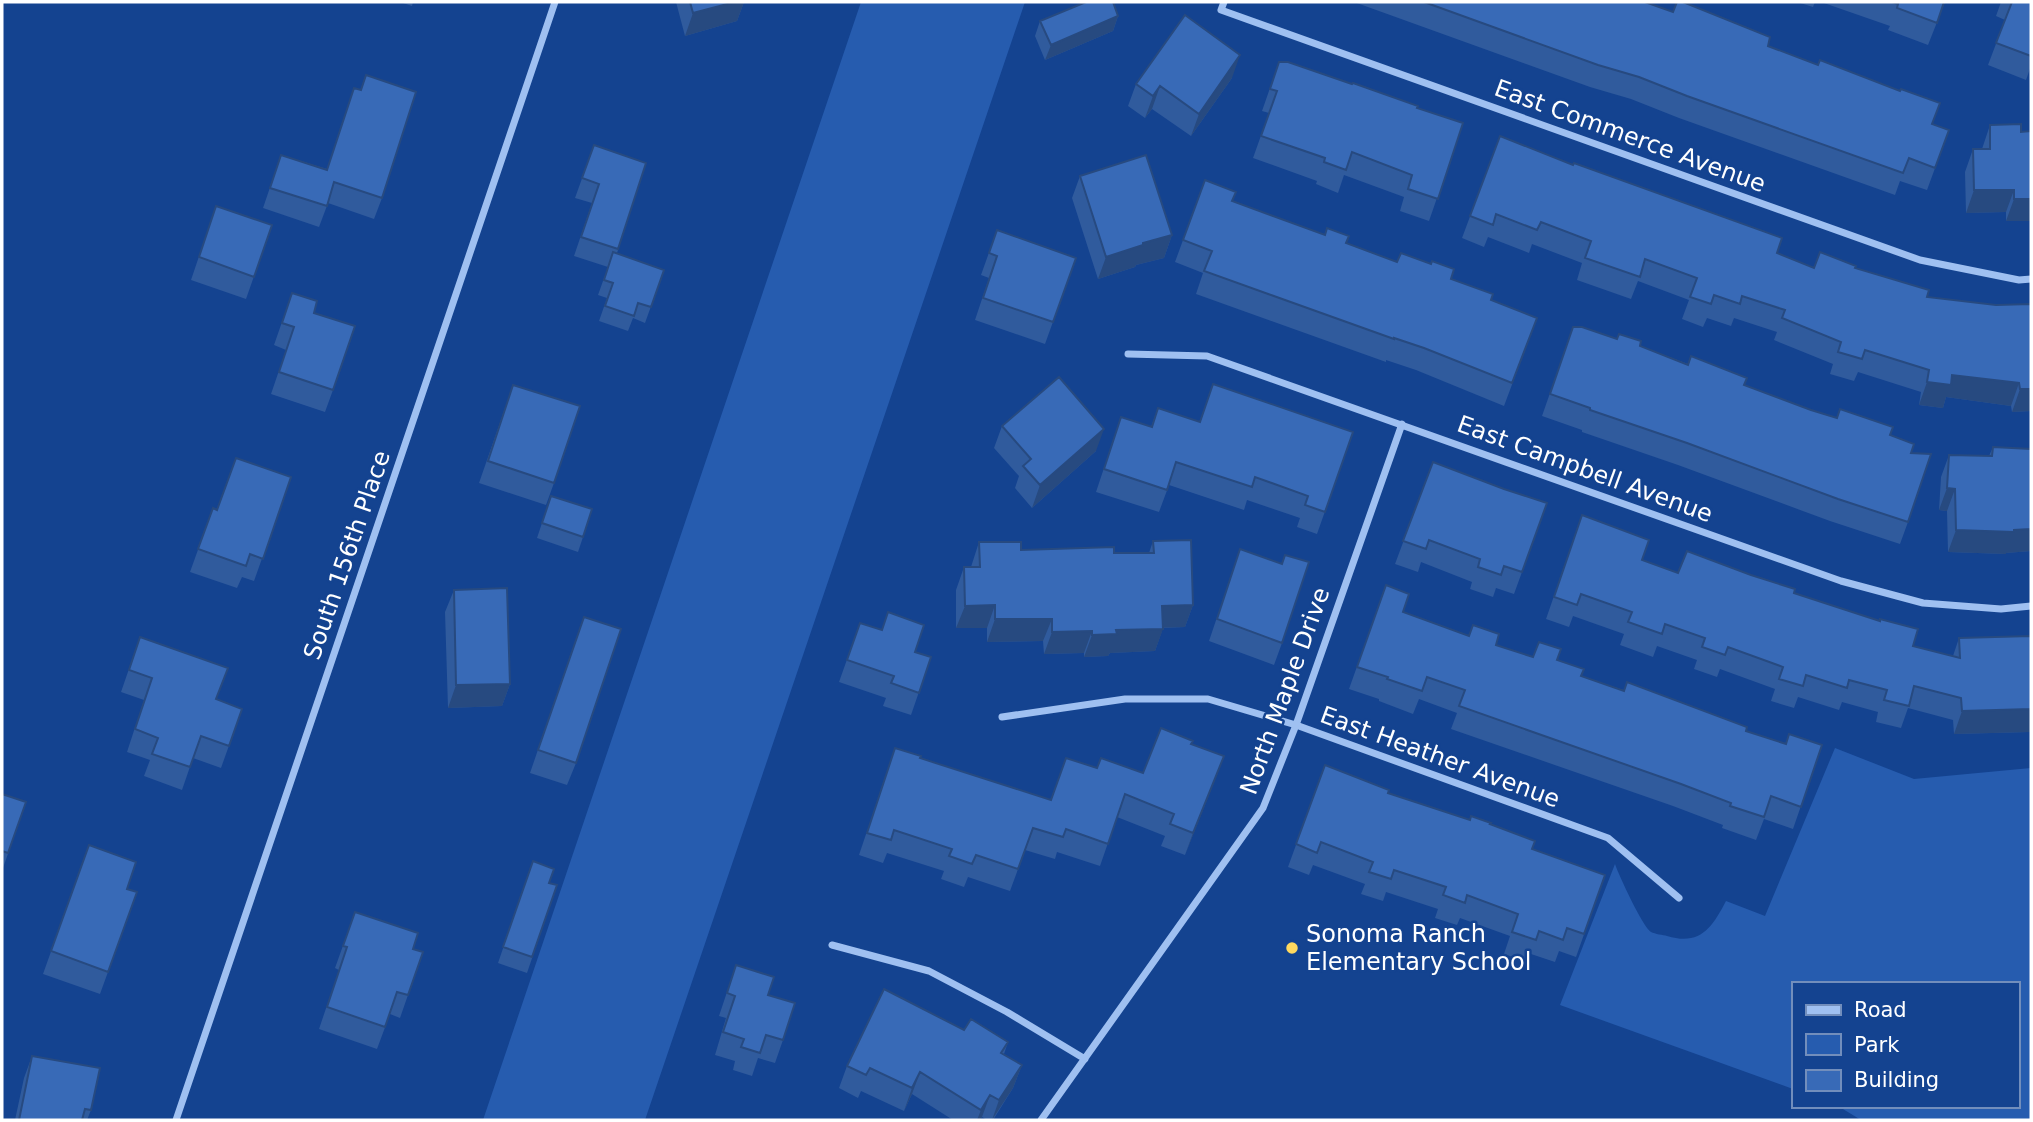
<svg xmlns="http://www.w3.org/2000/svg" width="2033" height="1122" viewBox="0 0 2033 1122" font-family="'DejaVu Sans',sans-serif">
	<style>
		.green { fill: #265caf }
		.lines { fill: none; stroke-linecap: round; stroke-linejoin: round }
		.minor { stroke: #9fc0f1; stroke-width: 7 }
		.wall { fill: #305b9d }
		.shaded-wall { fill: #274a80 }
		.building { fill: #386ab7; stroke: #274a80; stroke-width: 2 }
		.poi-dot { fill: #ffd95f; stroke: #144390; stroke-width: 2.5 }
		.labels { text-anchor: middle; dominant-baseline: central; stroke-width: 5; stroke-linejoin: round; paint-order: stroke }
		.street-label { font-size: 24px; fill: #fff; stroke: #144390 }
		.poi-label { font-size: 24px; fill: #fff; stroke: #144390; text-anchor: start }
	</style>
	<rect width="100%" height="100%" fill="#144390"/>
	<path class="green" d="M861,2H1025L645,1120H483Z
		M1835,748L1914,779L2031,768V1120H1861L1838,1106H2017V984H1793V1089L1560,1005L1615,864C1619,876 1643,927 1651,932C1655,934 1663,935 1667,936C1700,946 1712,928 1726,901L1765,916Z"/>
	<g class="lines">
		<path class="minor" d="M1224,2L1221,10L1920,260L2019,280L2031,279
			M1128,354L1207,356L1841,581L1923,603L2001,609L2031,606
			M1002,717L1125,699H1208L1296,725L1608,838L1679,898
			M832,945L929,971L1007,1012L1085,1059
			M176,1120L555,2
			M1041,1120L1263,808L1296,725L1402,424"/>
	</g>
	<path class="wall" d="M400,2H413L412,6Z
		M676,2H744L737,21L685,36Z
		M1354,2H1645L1768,46L1932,124L1949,130L1927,190L1900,181L1895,195L1679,118L1631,99L1590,87Z
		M1797,2H1815L1813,7Z
		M1821,2H1945L1928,45L1888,30L1890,26Z
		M2001,2H2031V66L2026,80L1988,65L2005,20L1996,16Z
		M1118,16L1113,31L1045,60L1035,36L1040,21Z
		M1279,62L1463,123L1429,221L1400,211L1404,197L1344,175L1338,193L1316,184L1317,181L1253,158L1269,113L1262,111Z
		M1232,78L1191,136L1152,109L1145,118L1128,106L1136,84Z
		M354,88L382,198L374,219L328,203L319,227L263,208L281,155L327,169Z
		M1990,125L2021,132L2030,221H2006V212L1966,213L1965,172L1973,149H1982Z
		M1500,136L1814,268H1855L1927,297L1996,305L2031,411L2012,412L2011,406L1946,397L1943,408L1919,405L1921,392L1858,372L1854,381L1830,374L1833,364L1774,340L1777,332L1734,318L1731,326L1707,318L1703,327L1682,319L1689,300L1638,281L1631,299L1577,280L1582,263L1532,244L1529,253L1488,237L1484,247L1462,238Z
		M594,145L646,163L617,253L664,270L645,323L633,318L628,331L599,321L607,298L598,295L608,267L574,256L592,203L575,198Z
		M1080,176L1172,235L1164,258L1136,265L1135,267L1098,279L1072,198Z
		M1205,180L1232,201L1397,262L1451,279L1491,300L1537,318L1504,406L1416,370L1386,360V362L1196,294L1203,273L1175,262Z
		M216,206L272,225L246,299L191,280Z
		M997,230L1076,258L1045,344L975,320L989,278L981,275Z
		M292,293L333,390L325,412L271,394L286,350L274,345Z
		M1573,327L1640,346L1811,410L1890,435L1911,453L1908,522L1900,544L1830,521L1678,465L1582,432V430L1542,416Z
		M1213,384L1353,432L1317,534L1297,527L1300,518L1247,500L1244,510L1169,485L1159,512L1096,492L1121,417L1151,427L1158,408L1200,422Z
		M513,385L554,483L546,505L479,483Z
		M1002,426L1096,451L1032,508L1015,488L1019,476L994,448Z
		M1993,447L2031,449V551L2006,553V554L1948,552L1947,511L1939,510L1941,477L1949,455L1989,456Z
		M1433,462L1504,489L1547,503L1514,594L1496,588L1493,597L1470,589L1472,582L1421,562L1418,572L1395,564Z
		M291,477L254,581L242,577L237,588L190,572L213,508L217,510Z
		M551,496L583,537L578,552L537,538Z
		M1582,515L1642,560L1678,573L1794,593L1913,646L1953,656L1959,638L2031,636V739H2030V732L1954,734L1953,720L1908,708L1901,728L1876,722L1878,712L1842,702L1839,710L1798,697L1794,708L1771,701L1775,689L1720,669L1717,677L1694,669L1697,660L1657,646L1653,657L1620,645L1624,634L1573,616L1569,627L1546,619Z
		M1153,541L1193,605L1185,627L1163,628L1155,651L1110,653L1108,656L1084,657V653L1044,654L1043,641L987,642V628H956V590L964,567H971L979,542L1021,550L1114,553H1149Z
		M1240,549L1282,564L1285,555L1282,643L1274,665L1209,641Z
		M1386,585L1403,612L1468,636L1533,657L1557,660L1581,676L1786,744L1822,745L1793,829L1764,819L1756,840L1722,828L1723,825L1673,806L1451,729L1457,713L1419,699L1413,714L1379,701V699L1349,689Z
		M454,590L510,684L502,706L448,708L445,612Z
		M860,623L915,652L931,657L911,715L883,706L886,698L839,682Z
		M140,637L216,699L242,709L221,768L193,758L182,790L144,776L150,760L127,752L144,700L121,692Z
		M576,639V763L567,785L530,773Z
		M1191,744L1224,756L1185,855L1161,846L1165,836L1117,817L1100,866L1057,852L1055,859L1025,850L1010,891L968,877L964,887L941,879L944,871L887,853L883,863L859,855L895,748L920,758L1051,800L1097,768L1143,773Z
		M1325,765L1388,793L1470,820L1490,824L1532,849L1605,875L1576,957L1559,951L1555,962L1531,954L1527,962L1504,954L1510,936L1460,918L1457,925L1435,918L1438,909L1386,892L1383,901L1361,894L1365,884L1313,865L1309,875L1288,867Z
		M2,794L26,802L3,868H2Z
		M89,845L127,889L137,892L100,994L43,974Z
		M533,861L549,883L557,885L527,973L498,963Z
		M355,912L413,949L408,995L400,1018L390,1014L377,1049L319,1029L339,970L335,968Z
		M736,965L768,995L783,1040L775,1063L758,1058L752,1076L733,1070L735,1061L715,1055L726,1018L719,1016Z
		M964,1030L1008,1042L1004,1054L1022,1065L1013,1088L993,1120H987L982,1117L980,1120H953L912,1094L904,1111L861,1091L858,1098L839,1088L847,1066Z
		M32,1056L91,1110L87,1120H15L24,1078Z"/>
	<path class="shaded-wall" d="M735,2H744L737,21L685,36L693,13Z
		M1118,16L1113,31L1045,60L1051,45Z
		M1240,55L1232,78L1191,136L1199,114Z
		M1160,86L1152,109L1145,118L1153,96Z
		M1974,190H2014L2006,212L1966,213Z
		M2014,199H2031V218L2030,221H2006Z
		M1172,235L1164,258L1136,265L1135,267L1098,279L1106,257L1143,243Z
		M1952,375L2019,383L2011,406L1946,397L1943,408L1919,405L1927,382Z
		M2020,389H2031V411L2012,412Z
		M1104,429L1096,451L1032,508L1040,485Z
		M1947,488L1955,489L1947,511L1939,510Z
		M2031,529V551L2006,553V554L1948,552L1956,530H2014Z
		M995,605L987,628H956L965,606Z
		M1193,605L1185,627L1154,628L1162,606Z
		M995,619H1052L1043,641L987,642Z
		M1163,629L1155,651L1110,653L1108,656L1084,657L1092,635L1116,630Z
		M1092,631L1084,653L1044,654L1052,632Z
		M510,684L502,706L448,708L456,685Z
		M2031,709V727L2030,732L1954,734L1962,711Z
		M1224,756L1216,778L1185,855L1193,833Z
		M1022,1065L1013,1088L992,1120L999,1100Z
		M920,1072L912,1094L904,1111L912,1088Z
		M990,1095L982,1117L980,1120H977L981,1110Z"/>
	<path class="building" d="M690,2H735L693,13Z
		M1086,2H1113L1118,16L1051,45L1040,21Z
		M1424,2H1645L1673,12L1677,2H1683L1770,37L1768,46L1818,65L1820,60L1900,91L1901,89L1940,103L1932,124L1949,130L1935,168L1909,158L1903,173L1687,96L1639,77L1598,65Z
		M1892,2H1944L1937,23L1897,8L1898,4Z
		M2012,2H2031V56L1996,43Z
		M1185,15L1240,55L1199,114L1160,86L1153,96L1136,84Z
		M1279,62H1288L1352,84L1353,83L1418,106L1417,108L1463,123L1438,199L1408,189L1412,175L1352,152L1346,170L1324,162L1325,158L1261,136L1277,91L1270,89Z
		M366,75L416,92L382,198L334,182L327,206L270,188L281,155L327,170L354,88L361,90Z
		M2021,124V132L2031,131V199H2014V190H1974L1973,149H1990V125Z
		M1500,136L1573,165L1574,163L1782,238L1777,253L1814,268L1820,252L1856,266L1855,268L1929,290L1927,297L1996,305L2031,304V389H2020L2019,383L1952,375L1951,385L1927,382L1929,370L1865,350L1862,359L1838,352L1841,342L1782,318L1785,310L1742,296L1740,304L1714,295L1711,304L1690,297L1697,278L1645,259L1640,277L1585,258L1591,241L1541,222L1537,230L1496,214L1493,225L1470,216Z
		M594,145L646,163L618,249L581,237L599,184L582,178Z
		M1146,155L1172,235L1143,243V245L1106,257L1080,176Z
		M1205,180L1236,192L1232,201L1325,235L1327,228L1349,236L1346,243L1397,262L1401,253L1431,264L1432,261L1454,269L1451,279L1493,294L1491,300L1537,318L1512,383L1424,348L1394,338V339L1204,271L1212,251L1183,240Z
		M216,206L272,225L254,277L199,257Z
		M997,230L1076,258L1053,322L983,298L997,256L989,253Z
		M613,252L664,270L651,307L638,303L634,316L605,306L613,283L604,280Z
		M292,293L317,301L314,313L355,326L333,390L279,372L294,327L282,323Z
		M1573,327H1582L1617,339L1619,334L1641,341L1640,346L1688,365L1691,356L1747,378L1744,385L1811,410L1837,418L1840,409L1893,427L1890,435L1914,444L1911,453L1931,454L1908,522L1838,499L1687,443L1590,410V408L1550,394Z
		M1059,377L1104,429L1040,485L1023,466L1031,459L1002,426Z
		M1213,384L1353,432L1325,512L1305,505L1308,496L1255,477L1252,487L1176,462L1167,490L1104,469L1121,417L1152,427L1158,408L1200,422Z
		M513,385L580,406L554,483L488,461Z
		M1993,447L2031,449V529L2014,530V532L1956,530L1955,489L1947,488L1949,455L1992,456Z
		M236,458L291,477L263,559L250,554L246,566L198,549L213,508L217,510Z
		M1433,462L1504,489L1547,503L1522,572L1504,566L1501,575L1478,567L1480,559L1429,540L1426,549L1403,541Z
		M551,496L592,509L583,537L542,523Z
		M1582,515L1649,540L1642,560L1678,573L1687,551L1751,575L1795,589L1794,593L1880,621V619L1918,629L1913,646L1960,658L1959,638L2031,636V709L1962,711L1961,698L1914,686L1909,706L1884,700L1887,690L1849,680L1847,688L1806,675L1803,686L1779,679L1783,667L1728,647L1725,655L1702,647L1705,638L1665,624L1662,634L1628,622L1632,612L1581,594L1577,605L1554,597Z
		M1191,540L1193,605L1162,606L1163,629L1116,630L1117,634L1092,635V631L1052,632V619H995V605L965,606L964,567H980L979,542H1021V550L1114,547V553H1154L1153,541Z
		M1240,549L1282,564L1285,555L1309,562L1282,643L1217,619Z
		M1386,585L1409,594L1403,612L1469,636L1473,625L1499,634L1496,645L1533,657L1539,642L1561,649L1557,660L1584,669L1581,676L1624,691L1627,682L1747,727L1746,731L1786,744L1789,734L1822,745L1801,807L1771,796L1764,817L1730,806L1731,803L1681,784L1459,706L1465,690L1427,677L1422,691L1387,679L1388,677L1357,667Z
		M507,588L510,684L456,685L454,590Z
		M888,612L924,625L915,652L931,657L919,693L891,683L894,676L847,660L860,623L882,630Z
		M584,617L621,629L576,763L538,750Z
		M140,637L228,668L216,699L242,709L229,746L201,736L190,767L152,754L158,738L135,729L152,678L129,670Z
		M1161,728L1193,741L1191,744L1224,756L1193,833L1170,824L1174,814L1125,794L1108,844L1066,829L1063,837L1033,828L1018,869L976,855L972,864L949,856L952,849L894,830L891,840L867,833L895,748L921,756L920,758L1051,800L1066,758L1097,768L1101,758L1143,773Z
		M1325,765L1389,790L1388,793L1470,820L1471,816L1491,823L1490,824L1535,841L1532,849L1605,875L1584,934L1567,928L1563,940L1539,931L1536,940L1512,932L1518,914L1467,895L1465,903L1443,895L1446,887L1394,870L1391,879L1369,872L1373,862L1321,842L1317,853L1296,844Z
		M2,794L26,802L8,853L2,851Z
		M89,845L136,862L127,889L137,892L108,972L51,951Z
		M533,861L554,869L549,883L557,885L532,957L503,947Z
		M355,912L418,933L413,949L423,952L408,995L397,992L385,1027L327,1007L347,947L343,946Z
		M736,965L774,977L768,995L795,1003L783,1040L766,1035L760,1053L741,1047L744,1039L723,1032L735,996L727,993Z
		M884,989L964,1030L971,1019L1008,1042L1001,1053L1022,1065L999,1100L990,1095L981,1110L920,1072L912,1088L870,1068L866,1075L847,1066Z
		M32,1056L100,1068L91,1110L85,1109L82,1120H19Z"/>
	<circle class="poi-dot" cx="1292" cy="948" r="7"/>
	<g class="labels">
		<g class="street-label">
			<text transform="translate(1630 136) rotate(20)">East Commerce Avenue</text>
			<text transform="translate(1585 469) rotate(20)">East Campbell Avenue</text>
			<text transform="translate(347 555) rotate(-71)">South 156th Place</text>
			<text transform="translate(1285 691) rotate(-70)">North Maple Drive</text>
			<text transform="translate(1440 757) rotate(20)">East Heather Avenue</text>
		</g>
		<g class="poi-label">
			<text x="1306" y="934">Sonoma Ranch<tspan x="1306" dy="28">Elementary School</tspan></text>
		</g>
	</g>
	<rect width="2033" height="1122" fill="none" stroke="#ffffff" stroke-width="7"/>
	<rect x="1792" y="982" width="228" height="126" fill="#144390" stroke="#728ebc" stroke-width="2"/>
	<rect x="1806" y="1005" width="35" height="10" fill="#9fc0f1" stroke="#728ebc" stroke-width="2"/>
	<text x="1854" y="1017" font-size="21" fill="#ffffff">Road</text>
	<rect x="1806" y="1034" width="35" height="21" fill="#265caf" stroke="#728ebc" stroke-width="2"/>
	<text x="1854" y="1052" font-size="21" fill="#ffffff">Park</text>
	<rect x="1806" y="1070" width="35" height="21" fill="#386ab7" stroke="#728ebc" stroke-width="2"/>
	<text x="1854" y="1087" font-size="21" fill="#ffffff">Building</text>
</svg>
